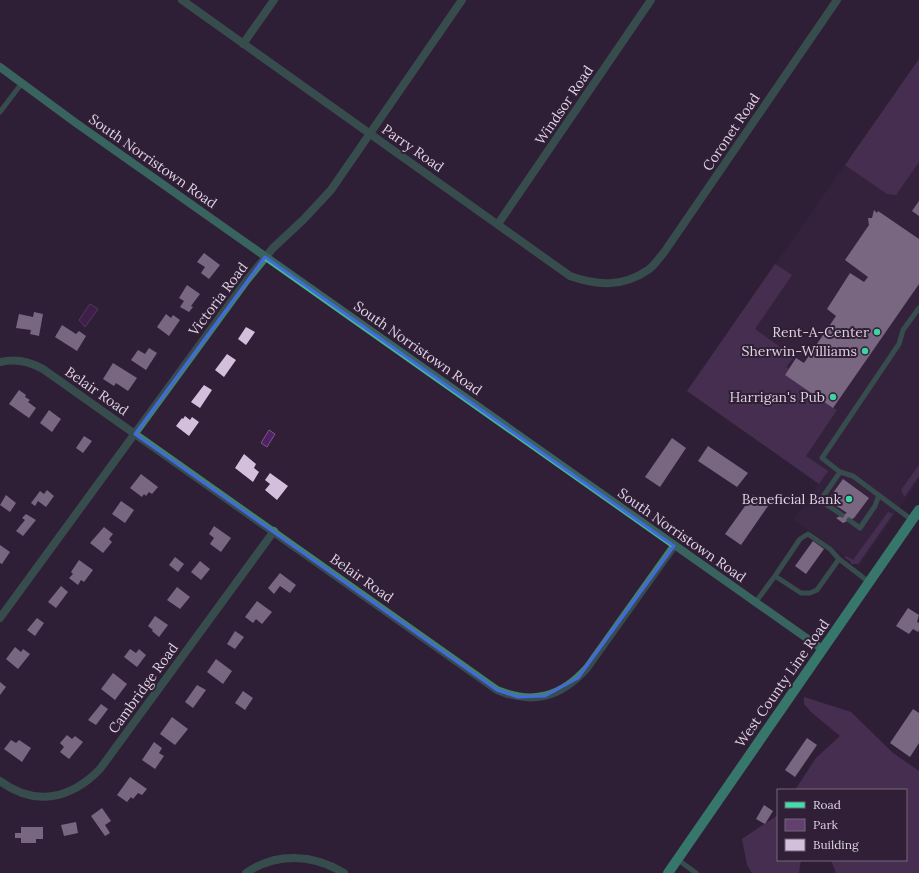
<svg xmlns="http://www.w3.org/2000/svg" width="919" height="873" viewBox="0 0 919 873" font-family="Lora,serif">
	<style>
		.built { fill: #3b2743 }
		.green { fill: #624070 }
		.water { fill: #512163; stroke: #7b5689 }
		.building { fill: #d3bedc }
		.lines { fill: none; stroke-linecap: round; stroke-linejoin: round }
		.lane { stroke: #408369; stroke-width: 5 }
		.street { stroke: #408369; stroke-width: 8 }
		.secondary { stroke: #43b78e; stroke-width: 8 }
		.primary { stroke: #3fdfab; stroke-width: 10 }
		.marked { fill: none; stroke: #4369da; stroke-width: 3; stroke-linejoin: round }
		.poi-dot { fill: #3ed4a2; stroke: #301f36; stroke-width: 1.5 }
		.labels { text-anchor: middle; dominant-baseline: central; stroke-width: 4; stroke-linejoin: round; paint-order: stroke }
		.street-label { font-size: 14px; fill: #ddd3e2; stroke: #301f36 }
		.poi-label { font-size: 14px; fill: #ddd3e2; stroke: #301f36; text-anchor: end }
	</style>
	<rect width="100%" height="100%" fill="#301f36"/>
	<path class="built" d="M919,59V479L859,566L794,520L819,483L687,391Z"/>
	<path class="green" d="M919,59V162L896,195L887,194L845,165Z
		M775,264L792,275L755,329L794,357L786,367L789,369L785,375L837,410L806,456L828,471L819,484L687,391Z
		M919,465V476L905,496H904L901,490Z
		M888,512L893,514L858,564H851V562L844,557L846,556L853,560Z
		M804,697L851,712L893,753L919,771V873H836L831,860H906V790H795L816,758L840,736L811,712L804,704Z
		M778,815V860H801L799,873H752L747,865L742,839Z"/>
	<path class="water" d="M90,304L98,309L85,327L79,320Z
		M269,430L275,434L267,447L261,443Z"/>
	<path class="building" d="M919,201V216L912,211Z
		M874,210L877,213L878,211L919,239V284L833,408L785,375L796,358L804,363L836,316L827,309L850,273L864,282L868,277L845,260L869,225L868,218H872Z
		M204,253L220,265L209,279L201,273L205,267L197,262Z
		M187,285L200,294L191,306L193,307L189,312L180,307L184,301L179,298Z
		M34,312L43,314L39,336L30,334L31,330L16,328L19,314L33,317Z
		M166,314L171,318L173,315L180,320L169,336L157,327Z
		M62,325L76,334L79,331L86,336L77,351L55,337Z
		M246,327L255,332L246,345L238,339Z
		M149,348L157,353L146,370L131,360L138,350L145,354Z
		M227,354L236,360L224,377L215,370Z
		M113,363L137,378L128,391L116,383L114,386L103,379Z
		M204,385L212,390L200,408L191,402Z
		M19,390L26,395L25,397L30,400L28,402L36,408L29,418L9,404Z
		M49,410L61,419L52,432L40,423Z
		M185,416L190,420L192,417L199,422L189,436L176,426L182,418L183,419Z
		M84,436L92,441L83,453L76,448Z
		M672,438L686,448L660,487L645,477Z
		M708,446L748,473L737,487L698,461Z
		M244,454L256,464L254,468L259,472L253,482L235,468Z
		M270,473L288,486L277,500L265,490L270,484L265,480Z
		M141,474L158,487L152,494L149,492L146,496L144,494L142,497L130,488Z
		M843,479L869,498L854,518L843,523L836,518L847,513L828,500Z
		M47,490L54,496L46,507L38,501L35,506L31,503L40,491L44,494Z
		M6,495L16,503L10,512L0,505Z
		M753,495L768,506L741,545L725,534Z
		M121,501L134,510L125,523L112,514Z
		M26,514L36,520L23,536L16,531L25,520L22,518Z
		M214,526L231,538L221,552L210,544L214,538L209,534Z
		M104,527L113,534L109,539L112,542L103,553L90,543Z
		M813,541L824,549L806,574L795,566Z
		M0,545L10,552L2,564L0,563Z
		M175,557L184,564L178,572L169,565Z
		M79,560L93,570L84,582L81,580L78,585L69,578L73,574L71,572Z
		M200,561L210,569L201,580L191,572Z
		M280,573L296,585L290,593L280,586L274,594L268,588Z
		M61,586L68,592L56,608L48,602Z
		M177,587L190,597L180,609L167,600Z
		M257,601L272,612L262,624L256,619L253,623L245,617Z
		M908,608L919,615L917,622L919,623V630L918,632L913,629L909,634L896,626Z
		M155,616L168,625L159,637L152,631L153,630L148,626Z
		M37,618L44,623L35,636L27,630Z
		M235,631L244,637L235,649L227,644Z
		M15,647L21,652L23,649L30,654L18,669L6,659Z
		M130,649L136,653L139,649L146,655L137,667L124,657Z
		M216,659L232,671L223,684L207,672Z
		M113,673L127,684L115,700L101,689Z
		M0,682L6,687L0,695Z
		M197,685L206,690L193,708L185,702Z
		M243,691L253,698L245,710L235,703Z
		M101,704L108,709L96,725L88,720Z
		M913,709L919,713V743L910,757L890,743Z
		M172,717L188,729L175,745L160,734Z
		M67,735L72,739L75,736L83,742L69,759L60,752L64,747L60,743Z
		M807,738L817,745L795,777L785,770Z
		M11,740L16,743L19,740L31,748L22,762L4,749Z
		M154,742L162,748L159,753L164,756L155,769L142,760Z
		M130,777L147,789L142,795L138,793L133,799L131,797L127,802L117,795Z
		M764,805L773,811L765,824L756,819Z
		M102,808L111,821L105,825L110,833L105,836L91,816Z
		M76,822L78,833L64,836L61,825Z
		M21,827H43V839H36V843H21V838H15V833H21Z"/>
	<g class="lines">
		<path class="lane" d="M0,112L22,83
			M840,472L822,498L823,502L842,515
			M849,520L860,528L875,506L879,495
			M912,520L853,476L840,472L822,458L899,344L903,330L919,308
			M775,576L800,539L808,534L830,549L839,559
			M755,603L775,576L801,593H810L817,590L839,559L869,582
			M677,859L696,873"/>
		<path class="street" d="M182,0L570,276C598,286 623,287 648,270C655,265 660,257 665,251L837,0
			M243,44L274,0
			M498,224L651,0
			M0,362C16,358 29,361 43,369L497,690C533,705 561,697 587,668L674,546
			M0,618L247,280L273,248L303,220L331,190L462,0
			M0,781C35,807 71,799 100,769L274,531
			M246,873C276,852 313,854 344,873"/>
		<path class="secondary" d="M0,67L76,123L822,649"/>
		<path class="primary" d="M668,873L919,510"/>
	</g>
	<path d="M0 0H919V873H0ZM265,257L674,546L578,678L545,696L518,697L497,690L135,434Z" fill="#301f36" fill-opacity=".55" fill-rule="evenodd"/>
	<path class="marked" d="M265,257L674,546L578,678L545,696L518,697L497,690L135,434Z"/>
	<g class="poi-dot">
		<circle cx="877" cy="332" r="4"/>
		<circle cx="865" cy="351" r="4"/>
		<circle cx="833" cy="397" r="4"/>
		<circle cx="849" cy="499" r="4"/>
	</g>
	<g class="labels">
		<g class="street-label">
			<text transform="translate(564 105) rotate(-56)">Windsor Road</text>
			<text transform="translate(731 132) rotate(-56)">Coronet Road</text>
			<text transform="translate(413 148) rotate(35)">Parry Road</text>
			<text transform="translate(153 161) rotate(35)">South Norristown Road</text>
			<text transform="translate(218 299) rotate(-53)">Victoria Road</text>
			<text transform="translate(418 348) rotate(35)">South Norristown Road</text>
			<text transform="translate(97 391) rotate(35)">Belair Road</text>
			<text transform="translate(682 535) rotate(35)">South Norristown Road</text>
			<text transform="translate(362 578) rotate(35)">Belair Road</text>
			<text transform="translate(782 683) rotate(-55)">West County Line Road</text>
			<text transform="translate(143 688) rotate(-54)">Cambridge Road</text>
		</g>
		<g class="poi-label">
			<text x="869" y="332">Rent-A-Center</text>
			<text x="857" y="351">Sherwin-Williams</text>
			<text x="825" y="397">Harrigan's Pub</text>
			<text x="841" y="499">Beneficial Bank</text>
		</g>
	</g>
	<rect x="777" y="789" width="130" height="72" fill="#301f36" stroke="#75677b"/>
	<rect x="785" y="802" width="20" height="6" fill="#3fdfab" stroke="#75677b"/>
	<text x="813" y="809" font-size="12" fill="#ddd3e2">Road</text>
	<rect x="785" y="819" width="20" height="12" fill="#624070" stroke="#75677b"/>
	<text x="813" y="829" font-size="12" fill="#ddd3e2">Park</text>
	<rect x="785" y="839" width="20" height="12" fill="#d3bedc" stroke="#75677b"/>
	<text x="813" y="849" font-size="12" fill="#ddd3e2">Building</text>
</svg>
